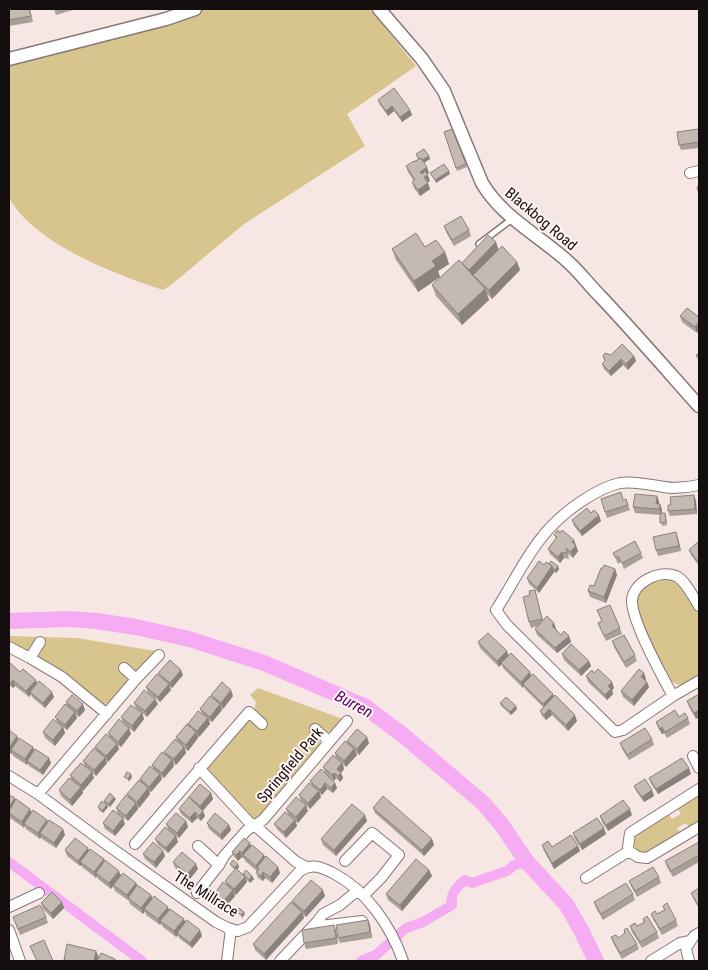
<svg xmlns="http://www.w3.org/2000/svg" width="708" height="970" viewBox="0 0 708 970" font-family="'Roboto Condensed',sans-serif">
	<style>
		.green { fill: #d8c58e }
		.water { fill: #f5acf2 }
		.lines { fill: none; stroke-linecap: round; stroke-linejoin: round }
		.canal { stroke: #f5acf2; stroke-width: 10 }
		.river { stroke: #f5acf2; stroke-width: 16 }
		.service-casing { stroke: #877977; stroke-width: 8 }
		.minor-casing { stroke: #877977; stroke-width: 12 }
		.tertiary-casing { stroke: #877977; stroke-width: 15 }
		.service { stroke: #fff; stroke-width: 5 }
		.minor { stroke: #fff; stroke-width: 10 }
		.tertiary { stroke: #fff; stroke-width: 12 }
		.wall { fill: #a9a098 }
		.shaded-wall { fill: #8a827c }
		.building { fill: #c5bab1; stroke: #8a827c }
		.labels { text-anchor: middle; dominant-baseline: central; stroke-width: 4; stroke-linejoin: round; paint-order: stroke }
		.street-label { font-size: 15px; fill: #140f0e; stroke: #fff5f4 }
		.water-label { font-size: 16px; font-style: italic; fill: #5e025f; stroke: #fff5f4 }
	</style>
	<rect width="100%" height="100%" fill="#f6e7e4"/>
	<path class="green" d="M207,9H370L416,66L347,114L365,146L244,224L171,285L163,290C114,274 35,244 9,198V66L139,32Z
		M666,579L674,580L679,583L699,614V678L683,687L670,681L665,674C659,661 653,647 647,634C634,605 627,587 666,579Z
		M9,636L77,638L156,651L110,703L103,704L53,666L9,643Z
		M258,688L343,719L332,731L327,732L323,730L318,737L320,741V745L259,817L253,819L248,816L207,771L208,765L248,721L266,722L254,711L256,702L250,695Z
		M699,795V823L690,829L686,823L677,828L681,834C668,842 630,871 634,835L668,813L672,819L681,814L677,808Z"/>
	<path class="water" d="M569,901L603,961H592L568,918L561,907Z"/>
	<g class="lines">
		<path class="canal" d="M9,862L142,961
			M361,961L376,955L406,928L423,922L452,905C450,893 456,888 465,880L472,883L507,871L514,865L527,862"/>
		<path class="river" d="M9,621L69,619L96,621L136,627L189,639L264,663L364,706L404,736L483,803L501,824L527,862L566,904L581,930L596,961"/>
		<defs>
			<path id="service" d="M479,244L512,219"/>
			<path id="minor" d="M690,173L699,171
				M699,485C690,487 682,488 673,488C656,487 637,480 620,483C606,486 594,493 582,501C536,531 524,566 496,610L507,625L615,732L623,730L673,696L699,681
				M9,647L30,658L62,677L107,714
				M30,658L40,642
				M124,668L136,679
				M673,696C663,678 632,621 632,601C632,583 659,569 676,576C686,581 693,597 699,606
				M315,729L329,741
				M693,756L699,768
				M199,768L248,821L260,830L295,861L306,867
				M9,776L38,794L110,847L216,922L228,928L238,931L248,927L300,871C312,863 321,867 333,873C366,890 391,926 403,961
				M38,794L136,679L159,655
				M135,844L249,712L262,724
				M198,846L219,865
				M629,851L628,847L630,833L699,789
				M345,861L372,833L399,855L381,878L364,895
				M586,878L629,851L638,857L647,858L699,827
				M358,890L340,905L323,914L317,922L320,926L362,921
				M197,893L219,865L224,856L247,830L263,820L347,721
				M9,907L39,893
				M9,930L20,961
				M227,961L231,929
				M280,961L317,922
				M651,961L680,943L690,941
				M689,961L686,948L694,936L699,933"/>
			<path id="tertiary" d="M379,9L422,59L444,91L482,183C502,217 537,234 566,260C578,270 588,284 600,296C634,332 666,369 699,406
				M9,59L166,19L195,9"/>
		</defs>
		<use href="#service" class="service-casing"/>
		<use href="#minor" class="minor-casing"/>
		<use href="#tertiary" class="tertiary-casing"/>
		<use href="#service" class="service"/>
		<use href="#minor" class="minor"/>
		<use href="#tertiary" class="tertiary"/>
	</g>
	<path class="wall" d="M9,9H30L33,22L9,26Z
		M54,9H73V10L56,15Z
		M378,100L410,110L412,115L402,122L394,111L388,116L380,105Z
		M452,129L467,167L457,171L444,132Z
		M699,129V148L681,150L679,145Z
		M416,154L429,156L430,159L424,163L429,173L427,174L430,181L427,182L430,189L420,196L414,188L412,182L414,181L408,172L406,166L418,159Z
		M444,226L469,230L471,236L454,246L446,232Z
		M496,242L498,249L517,262L520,270L492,299L487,294L489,300L462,325L436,296L432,285L462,264Z
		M425,247L445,252L449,264L438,271L440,277L418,292L396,260L392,249Z
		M680,316L699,317L697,333L682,322Z
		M611,355L634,356L636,361L628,370L623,365L611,376L604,369L602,364Z
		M694,495L696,501L697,514L670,516L668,511L671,505Z
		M601,499L624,500L626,499L630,510L607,518Z
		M659,501V504H660L662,510L661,513H665L666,516L667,525L662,526L660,515L635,513L633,507Z
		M591,513L601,521L582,536L574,526L572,520Z
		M560,533L574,540L578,551L573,558L568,554L569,559L564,558L560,563L550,554L548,549L556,538L554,535Z
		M678,538L681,551L658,556L656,550Z
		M699,541V566L691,555L689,550Z
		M613,553H641L643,558L624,569L621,562L618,564Z
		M549,564L558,566L559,569L556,573L554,572L539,593L529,584L527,578L544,565Z
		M603,568L615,569L617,575L606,603L590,597L588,591L594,586Z
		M535,590L543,620L554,623L556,629L561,635L569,636L571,642L557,653L537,635L535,629L538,626L531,628L529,622L530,595Z
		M597,610L620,628L622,634L606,641L598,623L602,621Z
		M612,641L635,655L637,661L626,668L614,647Z
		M478,642L508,656L531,675L554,696L577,721L568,731L552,715L546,720L542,716L540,711L543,707L525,689L524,686L523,688L503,668L502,664L499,667L480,648Z
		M562,654L589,661L591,666L581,676L564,660Z
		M9,662L20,672L37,683L54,697L45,708L32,697L31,694L29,697L15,686L13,688L9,685Z
		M158,673L183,675L172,688L169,686L171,690L160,702L148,693L146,687L160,677Z
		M594,673L612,682L614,688L612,690L613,694L607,700L588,682L586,676Z
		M644,673L646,679L645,680L649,687L634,706L623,697L621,691Z
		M699,694V717L696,719L689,707L687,701Z
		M211,695L233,696L223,709L221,707L222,710L212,722L208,720L210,724L199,737L198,736V738L188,751L185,749L186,753L176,765L173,763L174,766L164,778L160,776L162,779L151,792L149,791L150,794L139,808L137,806L138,809L128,821L118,814L116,808L128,797L127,794L140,782V779L153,768L152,765L165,754L164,752L177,741L176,737L188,726V724L202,713L200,709L213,698Z
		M66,702L85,710L79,717L76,714L77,718L67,730L63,727L65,733L55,746L45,738L43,732L57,722L55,717L67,706Z
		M134,703L158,704L147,717L136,708Z
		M500,703L516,706L517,709L511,715L501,706Z
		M142,713L144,719L134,732L123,723L121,717Z
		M679,717L688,718L690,724L667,738L664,733L662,734L658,728L656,722Z
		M9,730L18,739L33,747L34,750L51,763L43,775L29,766L28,763L27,765L13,756L12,753L11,754L9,752Z
		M108,733L131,734L121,747L117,745L119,749L108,762L106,760L107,763L96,776L85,766L83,761L96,750L95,747L109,737Z
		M652,739L654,745L629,760L622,749L620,743Z
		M347,741L369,743L359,755L356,752L357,755L346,767L343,764L344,769L341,773L343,778L340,782L336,778L334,781L325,773L335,783L337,788L333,793L327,789L322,795L319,793L321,797L310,809L301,801L299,795L312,786L310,781L325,773L323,767L336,758L335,753L348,744Z
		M92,772L94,778L83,791L81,789L83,793L72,806L61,796L59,790L71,779L70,775Z
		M691,774L658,794L651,784L649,778Z
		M634,786L652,790L654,796L644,802L636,791Z
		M211,793L213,799L203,811L205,816L201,821L197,818L192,823L181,814L179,809L190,799L189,797Z
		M9,795L15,801L32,812L47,820L48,822L63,829L65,835L56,848L42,839L41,837L40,839L26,829L25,825L24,828L10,818L9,816Z
		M116,799L110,807L107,805L108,807L103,813L99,810L98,807L105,803L104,801Z
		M373,808L432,839L434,845L424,856L375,813Z
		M286,809L308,811L298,823L295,821L297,826L286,838L277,829L274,824L288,814Z
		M632,815L608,831L602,822L600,816Z
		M186,821L188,827L179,838L176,836L178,842L168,853L158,845L155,839L168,829L166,824Z
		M367,821L336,856L323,845L321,839Z
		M103,823L125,824L115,836L105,829Z
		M207,823L229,825L231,830L222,840L209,829Z
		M604,828L606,834L582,850L575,839L573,833Z
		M699,843V862L673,877L667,867L665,861Z
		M251,845L265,857L278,867L280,873L272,883L265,878L263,881L258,878L256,872L257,871L245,861L244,858V859L242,857L238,861L234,857L232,852Z
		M542,845L552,847L578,846L580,851L554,869L544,851Z
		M65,850H89L104,859V862L121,875L136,883L137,885L151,895L152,899L169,910L184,919L185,922L202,936L192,948L179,938L178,935L176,937L163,927L161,923L160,925L146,915L145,911L143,914L130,904L129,901L115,891L113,886L111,889L98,879L97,876L96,878L82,867V865L80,866L67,856Z
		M163,851L165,856L156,868L145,859L143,854Z
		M173,862L198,869L189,880L175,868Z
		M230,864L239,867L237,870L243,874L252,876L254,879L250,883L246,879L247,882L236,895L234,893L235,896L224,909L215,901L213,896L226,884L225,881L235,870L231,866Z
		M429,870L432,876L402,911L388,900L386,894Z
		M659,877L661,883L637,897L631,886L629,881Z
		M699,888V909L693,898L691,893Z
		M633,894L635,900L603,920L596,908L594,902Z
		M325,896L306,917L303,915L304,918L266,960L255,950L253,944L293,904L292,901Z
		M62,902L64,908L53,919L43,909L41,903Z
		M663,906L676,920L678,926L662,935L653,919L651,914H657L664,910Z
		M13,917H46L48,923L20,935Z
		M643,919L657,932L659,938L642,948L632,932L630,926H637L644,923Z
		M368,920L370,925L372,938L340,943L338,938Z
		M334,925L336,931L338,944L306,949L304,943Z
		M624,930L637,944L639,949L622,959L613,943L611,937L618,938L625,934Z"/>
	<path class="shaded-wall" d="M392,106L394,111L388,116L386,111Z
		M410,110L412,115L402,122L400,117Z
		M429,156L430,159L422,164L421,161Z
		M427,167L429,173L422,177L420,172Z
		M449,171L450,174L436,183L435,180Z
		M428,175L430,181L426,183L424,177Z
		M428,183L430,189L420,196L418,190Z
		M496,242L499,251L472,279L469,270Z
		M445,252L449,264L438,271L440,277L418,292L414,281L432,261Z
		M517,262L520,270L492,299L489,290Z
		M485,289L489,300L462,325L458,314Z
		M699,322V330L697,333L695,327Z
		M634,356L636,361L628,370L626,364Z
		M621,359L623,365L611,376L609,371Z
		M694,495L696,501L697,514L695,509Z
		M657,496L659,501V509L656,504Z
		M660,504L662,510L661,515L659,509Z
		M599,515L601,521L582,536L580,531Z
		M676,532L678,538L681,551L679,546Z
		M574,540L578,551L573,558L571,552L572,542Z
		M562,552L564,558L560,563L558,557Z
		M552,566L554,572L539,593L537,588Z
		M558,566L559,569L556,573L555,570Z
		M615,569L617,575L606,603L604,597Z
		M554,623L556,629L554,631L552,626Z
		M569,636L571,642L557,653L555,648Z
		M507,651L509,657L499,667L497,661Z
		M589,661L591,666L581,676L579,670Z
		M181,670L183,675L172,688L170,683Z
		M530,672L532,678L523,684L524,686L523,688L521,682Z
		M644,673L646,679L643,683L641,677Z
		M13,680L15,686L13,688L11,683Z
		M36,680L38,686L30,692L31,694L29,697L26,691Z
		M612,682L614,688L612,690L613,694L607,700L605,695L608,686Z
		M647,682L649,687L634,706L632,700Z
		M169,684L171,690L160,702L158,697Z
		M231,690L233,696L223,709L221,703Z
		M52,692L54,697L45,708L43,703Z
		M553,694L555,700L546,709L543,704Z
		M155,699L158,704L147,717L145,711Z
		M83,704L85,710L79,717L77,711Z
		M220,704L222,710L212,722L210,717Z
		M516,706L517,709L511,715L510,712Z
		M549,709L552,715L546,720L544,715Z
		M699,710V717L696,719L694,713Z
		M75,712L77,718L67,730L65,725Z
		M142,713L144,719L134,732L132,726Z
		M575,715L577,721L568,731L566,725Z
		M208,718L210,724L199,737L197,731Z
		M63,727L65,733L55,746L53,740Z
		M662,727L664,733L662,734L660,729Z
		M129,728L131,734L121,747L118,742Z
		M196,732L198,738L188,751L186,745Z
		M17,736L20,742L11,750L12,753L11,754L9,748Z
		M367,737L369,743L359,755L357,749Z
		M117,744L119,749L108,762L106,756Z
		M33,747L35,753L27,761L28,763L27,765L25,759Z
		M184,747L186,753L176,765L174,759Z
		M354,749L357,755L346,767L344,761Z
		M49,758L51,763L43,775L40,770Z
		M105,758L107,763L96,776L94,770Z
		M172,760L174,766L164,778L162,773Z
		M342,763L344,769L341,773L343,778L340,782L338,776L337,769Z
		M689,768L691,774L658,794L656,789Z
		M92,772L94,778L83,791L81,785Z
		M334,773L336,778L334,781L332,775Z
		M131,774L132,777L129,782L128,779Z
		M160,774L162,779L151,792L149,787Z
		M325,783L327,789L322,795L320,790Z
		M335,783L337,788L333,793L331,788Z
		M81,787L83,793L72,806L70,800Z
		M148,788L150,794L139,808L137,802Z
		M652,790L654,796L644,802L642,797Z
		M319,791L321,797L310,809L308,803Z
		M211,793L213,799L202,811L200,806Z
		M114,797L116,799L110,807L109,804Z
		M15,798L17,804L9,813V807Z
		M136,803L138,809L128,821L126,816Z
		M107,805L108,807L103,813L102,811Z
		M306,805L308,811L298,823L296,817Z
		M30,809L32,814L24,824L25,825L24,828L22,822Z
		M630,809L632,815L608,831L606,825Z
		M203,811L205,816L201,821L199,816Z
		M195,812L197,818L192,823L190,818Z
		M365,815L367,821L336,856L334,850Z
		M123,818L125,824L115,836L113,831Z
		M47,820L49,825L40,833L41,837L40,839L38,833Z
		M295,820L297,826L286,838L284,832Z
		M186,821L188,827L179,838L177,833Z
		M229,825L231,830L222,840L220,835Z
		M604,828L606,834L582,850L580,844Z
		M63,829L65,835L56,848L54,843Z
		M176,836L178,842L168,853L166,848Z
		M432,839L434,845L424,856L422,850Z
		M250,843L252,848L243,855L244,858V859L242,853Z
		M578,846L580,851L554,869L552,863Z
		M88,848L90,853L80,862L82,865L80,866L78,861Z
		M163,851L165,856L156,868L154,862Z
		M240,851L242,857L238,861L236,855Z
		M264,855L266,861L257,867L258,870V871L256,866Z
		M104,859L106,865L96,873L97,876L96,878L94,872Z
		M196,864L198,869L189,880L187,874Z
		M238,864L239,867L236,871L235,868Z
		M278,867L280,873L272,883L270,877Z
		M429,870L432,876L402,911L400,905Z
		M119,871L121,876L111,889L109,883Z
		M263,872L265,878L263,881L261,876Z
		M252,876L254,879L250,883L249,880Z
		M245,877L247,882L236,895L234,889Z
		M136,883L138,888L128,898L129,901L127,895Z
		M233,890L235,896L224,909L222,903Z
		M323,890L325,896L306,917L304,911Z
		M151,895L153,901L144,909L145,911L143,914L141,908Z
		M62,902L64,908L53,919L51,913Z
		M168,907L170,912L160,921L161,923L160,925L158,919Z
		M244,912L245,914L242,918L241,915Z
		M302,912L304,918L266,960L264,954Z
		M184,919L186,924L177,933L178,935L176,937L174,931Z
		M368,920L370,925L372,938L370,932Z
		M334,925L336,931L338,944L336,938Z
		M200,930L202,936L192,948L190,943Z
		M96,951L99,957L98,961H94Z"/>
	<path class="building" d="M9,9H29L31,16L9,20Z
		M394,88L410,110L400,117L392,106L386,111L378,100Z
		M452,129L466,164L456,168L444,132Z
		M699,129V142L679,145L677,132Z
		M424,149L429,156L422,160L421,158L419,159L416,154Z
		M421,158L427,167L420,172L422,174L425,171L428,175L424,177L428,183L418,190L412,182L415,180L406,166L414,161V162Z
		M444,164L449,171L435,180L430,173Z
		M699,186V194L697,187Z
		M461,216L469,230L452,240L444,226Z
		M416,233L425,247L436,240L445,252L432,261L436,266L414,281L392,249Z
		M488,235L496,242L469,270L462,263Z
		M502,246L517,262L489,290L473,275Z
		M459,260L485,289L458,314L432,285Z
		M687,308L699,317V322L695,327L680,316Z
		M622,344L634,356L626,364L621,359L609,371L602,364L605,361L603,356L605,353L611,355Z
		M699,354V360L696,355Z
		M621,492L623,500L626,499L628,505L605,512L601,499Z
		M635,494L657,496L656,504H660L659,509L633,507Z
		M694,495L695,509L668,511V505H671L670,497Z
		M587,508L591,513L594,510L599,515L580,531L572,520Z
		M660,513H665L666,522L660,523Z
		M558,530L560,533L562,530L574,540L572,542L576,545L571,552L566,548L567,553L562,552L558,557L548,549L557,537L554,535Z
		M676,532L679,546L656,550L653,537Z
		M635,541L641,553L622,563L618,556L616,558L613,553Z
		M699,541V563L689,550Z
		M539,561L544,565L546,562L552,566L537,588L527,578Z
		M551,561L558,566L555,570L553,569L552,566L549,564Z
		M604,565L615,569L604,597L588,591L590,585L594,586L601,568H603Z
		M535,590L542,619L529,622L523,597L530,595L529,591Z
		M610,605L620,628L604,636L598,623L602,621L597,610Z
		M547,616L554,623L552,626L561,635L564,631L569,636L555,648L535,629Z
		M488,633L507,651L497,661L478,642Z
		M624,635L635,655L624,662L612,641Z
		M571,644L589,661L579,670L562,654Z
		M511,653L530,672L521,682L501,663Z
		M170,660L181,670L170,683L158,673Z
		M9,662L20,672L23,669L36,680L26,691L13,680L11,683L9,681Z
		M598,669L612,682L608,686L611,689L605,695L586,676L592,670L594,673Z
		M639,669L644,673L641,677L647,682L632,700L621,691Z
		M157,674L169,684L158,697L146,687Z
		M533,674L553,694L543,704L523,684Z
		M39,681L52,692L43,703L30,692Z
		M222,682L231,690L221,703L211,695Z
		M144,690L155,699L145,711L134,703Z
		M699,694V710L694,713L687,701Z
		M72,695L83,704L77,711L66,702Z
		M555,695L575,715L566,725L549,709L544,715L540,711Z
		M210,696L220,704L210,717L200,709Z
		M506,697L516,706L510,712L500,703Z
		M65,704L75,712L65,725L55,717Z
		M131,705L142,713L132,726L121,717Z
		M675,710L679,717L685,713L688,718L665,732L662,727L660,729L656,722Z
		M198,711L208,718L197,731L188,724Z
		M53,719L63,727L53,740L43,732Z
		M119,719L129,728L118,742L108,733Z
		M187,724L196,732L186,745L176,737Z
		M645,728L652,739L627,755L620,743Z
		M357,729L367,737L357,749L347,741Z
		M9,730L17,736L9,748Z
		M106,734L117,744L106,756L95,747Z
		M19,738L33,747L25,759L11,750Z
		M175,739L184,747L174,759L164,752Z
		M345,741L354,749L344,761L335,753Z
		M94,748L105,758L94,770L83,761Z
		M35,749L49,758L40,770L27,761Z
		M162,752L172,760L162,773L152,765Z
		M333,755L342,763L337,769L341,773L338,776L334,773L332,775L323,767Z
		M682,758L689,768L656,789L649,778Z
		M81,763L92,772L81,785L70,775Z
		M150,766L160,774L149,787L140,779Z
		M321,769L335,783L331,788L325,783L320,790L310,781Z
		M127,772L131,774L128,779L124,777Z
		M69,778L81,787L70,800L59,790Z
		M645,779L652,790L642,797L634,786Z
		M139,780L148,788L137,802L127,794Z
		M309,783L319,791L308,803L299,795Z
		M200,784L211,793L200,806L189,797Z
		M110,793L114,797L109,804L104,801Z
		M9,795L15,798L9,807Z
		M126,795L136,803L126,816L116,808Z
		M383,796L432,839L422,850L373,808Z
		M189,797L203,811L199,816L195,812L190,818L179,809Z
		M296,797L306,805L296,817L286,809Z
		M16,799L30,809L22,822L9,813V811Z
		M623,800L630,809L606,825L600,816Z
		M102,801L107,805L102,811L98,807Z
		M352,804L365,815L334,850L321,839Z
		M33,810L47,820L38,833L24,824Z
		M113,810L123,818L113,831L103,823Z
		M285,812L295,820L284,832L274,824Z
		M176,813L186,821L177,833L166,824Z
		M215,813L229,825L220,835L207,823Z
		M597,818L604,828L580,844L573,833Z
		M49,820L63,829L54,843L40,833Z
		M165,827L176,836L166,848L155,839Z
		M571,835L578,846L552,863L542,845L548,841L552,847Z
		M75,838L88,848L78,861L65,850Z
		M244,838L250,843L242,853L240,851L236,855L232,852Z
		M153,842L163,851L154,862L143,854Z
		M699,842V855L671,871L665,861Z
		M252,845L264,855L256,866L243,855Z
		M90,849L104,859L94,872L80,862Z
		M182,852L196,864L187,874L173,862Z
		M266,856L278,867L270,877L263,872L261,876L256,872L259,869L257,867Z
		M416,859L429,870L400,905L386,894Z
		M105,860L119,871L109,883L96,873Z
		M233,860L238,864L235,868L230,864Z
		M653,867L659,877L635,891L629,881Z
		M236,868L245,877L234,889L225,881Z
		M246,870L252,876L249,880L243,874Z
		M123,873L136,883L127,895L113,885Z
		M311,880L323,890L304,911L292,901Z
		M223,882L233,890L222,903L213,896Z
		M626,883L633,894L601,914L594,902Z
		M137,885L151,895L141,908L128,898Z
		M699,888V904L698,905L691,893Z
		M52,892L62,902L51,913L41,903Z
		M154,896L168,907L158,919L144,909Z
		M291,902L302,912L264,954L253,944Z
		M667,903L676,920L660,929L651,914L655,911L657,914L665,910L663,906Z
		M40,905L46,917L18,929L13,917Z
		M239,908L244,912L241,915L236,912Z
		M170,909L184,919L174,931L160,921Z
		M647,916L657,932L640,942L630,926L635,923L637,926L645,922L643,919Z
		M187,920L200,930L190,943L177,933Z
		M368,920L370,932L338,938L336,925Z
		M334,925L336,938L304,943L302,930Z
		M627,928L637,944L620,953L611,937L616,935L618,938L621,936L625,933L624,930Z
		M44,940L53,961H37L30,946Z
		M67,944L96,951L94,961H71L64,960Z
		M101,953L115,959V961H97Z"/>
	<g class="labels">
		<g class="street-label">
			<text transform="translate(541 219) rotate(40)">Blackbog Road</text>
			<text transform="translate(290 765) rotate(-50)">Springfield Park</text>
			<text transform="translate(206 894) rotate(32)">The Millrace</text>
		</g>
		<g class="water-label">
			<text transform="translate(354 704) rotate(28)">Burren</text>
		</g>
	</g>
	<rect width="708" height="970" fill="none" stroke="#140f0e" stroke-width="20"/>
</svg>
